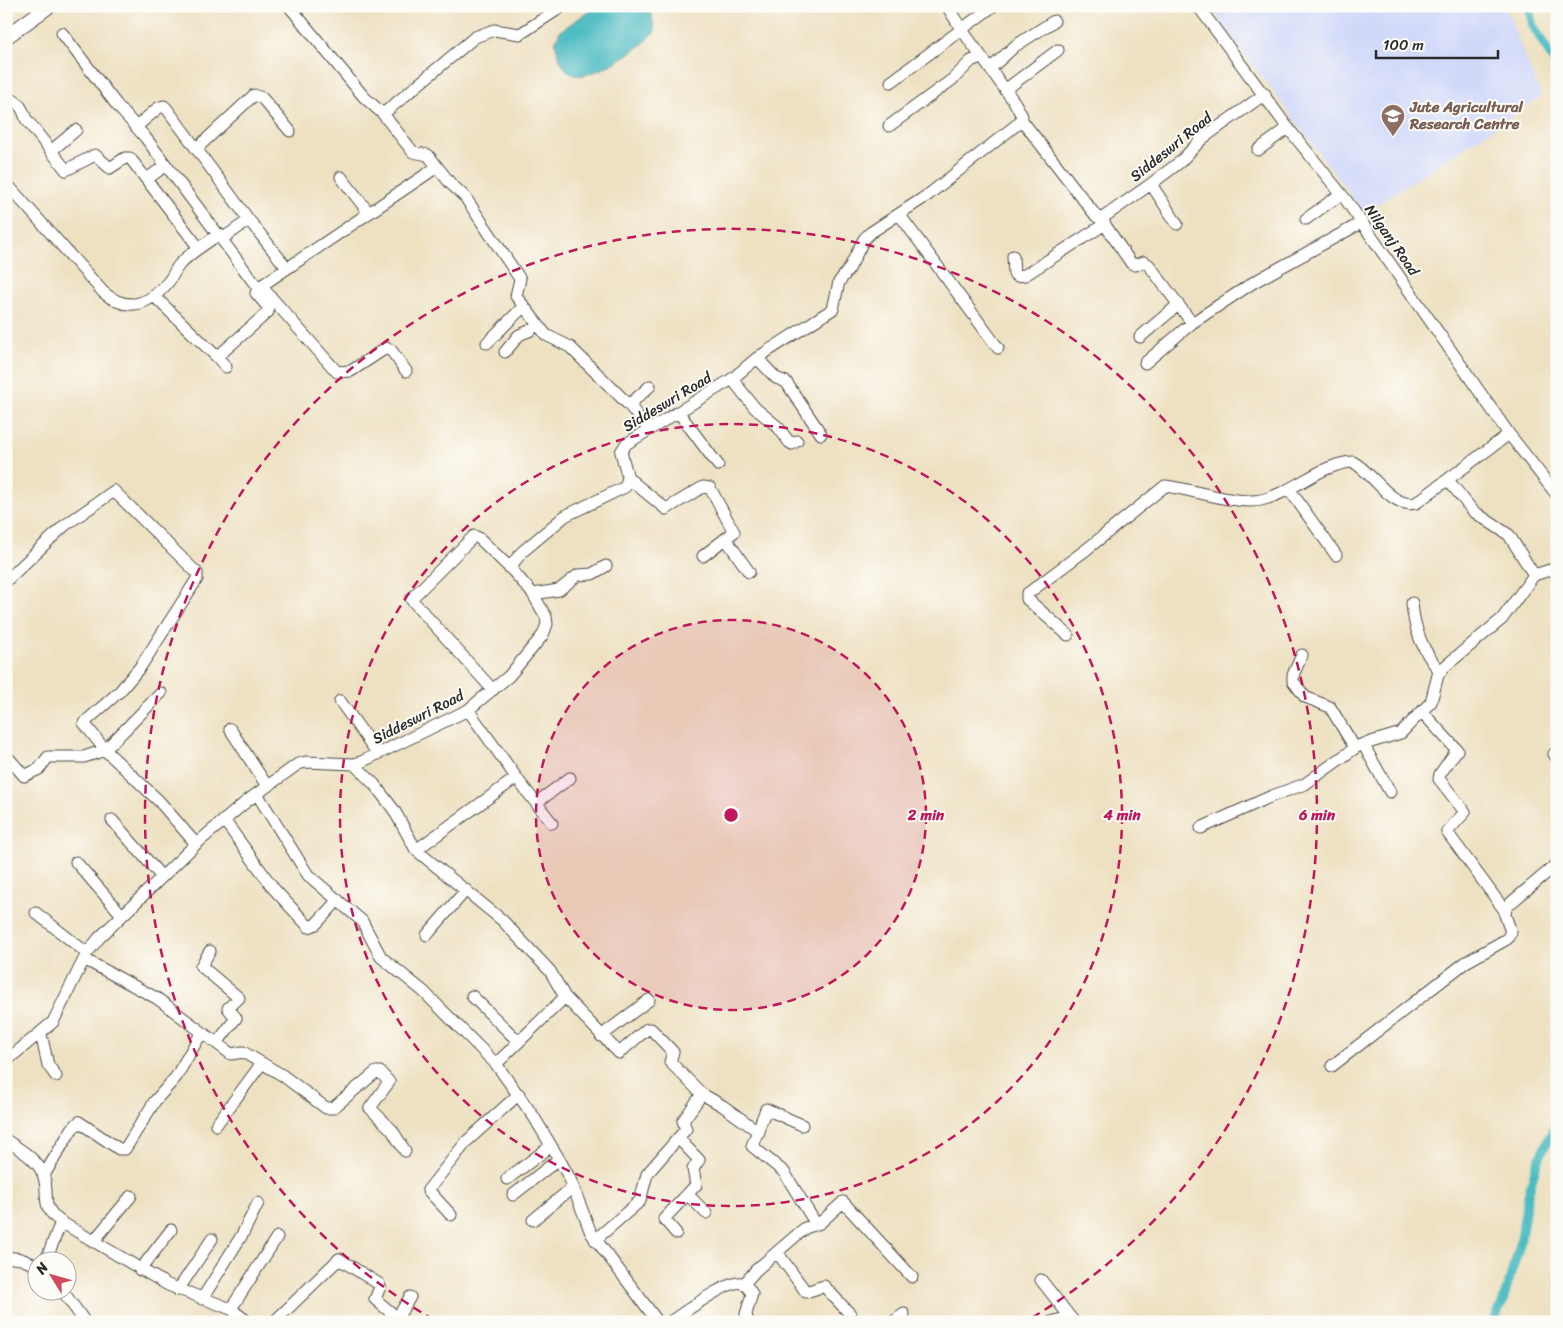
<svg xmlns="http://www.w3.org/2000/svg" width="1563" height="1328" viewBox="0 0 1563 1328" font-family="Sriracha,sans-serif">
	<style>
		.built { fill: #d1d9f9 }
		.water { fill: #4cbbc2; stroke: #3c7376 }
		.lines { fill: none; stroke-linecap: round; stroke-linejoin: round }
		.canal { stroke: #4cbbc2; stroke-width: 9 }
		.minor-casing { stroke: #484642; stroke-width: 13 }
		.major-casing { stroke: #484642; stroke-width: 16 }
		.minor { stroke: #fff; stroke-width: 11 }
		.major { stroke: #fff; stroke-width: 14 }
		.ring { fill: none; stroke: #c2185b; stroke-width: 2.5; stroke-dasharray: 9 6 }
		.labels { text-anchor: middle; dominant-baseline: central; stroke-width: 4; stroke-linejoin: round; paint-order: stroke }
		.education-label { font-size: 15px; font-weight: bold; fill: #785e54; stroke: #fdfcf7; text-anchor: start }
		.street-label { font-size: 15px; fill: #2b2b2b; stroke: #fdfcf7 }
		.centre { fill: #c2185b; stroke: #fdfcf7; stroke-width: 2.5 }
		.ring-label { font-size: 15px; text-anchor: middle; font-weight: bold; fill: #c2185b; stroke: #fdfcf7; stroke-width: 4; stroke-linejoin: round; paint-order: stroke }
	</style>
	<rect width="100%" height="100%" fill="#fdfcf7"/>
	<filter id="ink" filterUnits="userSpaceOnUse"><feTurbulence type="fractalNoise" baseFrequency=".02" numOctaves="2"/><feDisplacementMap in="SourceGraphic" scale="10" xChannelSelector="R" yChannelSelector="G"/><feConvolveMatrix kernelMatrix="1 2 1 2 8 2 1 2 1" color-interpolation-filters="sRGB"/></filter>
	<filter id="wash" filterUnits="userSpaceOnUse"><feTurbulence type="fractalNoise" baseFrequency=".0096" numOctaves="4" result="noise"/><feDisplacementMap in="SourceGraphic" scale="20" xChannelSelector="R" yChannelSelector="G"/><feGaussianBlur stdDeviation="1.12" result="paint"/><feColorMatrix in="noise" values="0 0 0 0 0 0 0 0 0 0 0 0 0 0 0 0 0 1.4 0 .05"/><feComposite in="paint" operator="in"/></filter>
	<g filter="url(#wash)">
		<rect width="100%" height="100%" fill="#eee1c2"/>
		<path class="built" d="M1209,6H1505L1541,97L1364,213Z"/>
		<path class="water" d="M597,6H640L651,14L655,31C646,46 592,80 575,75C562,72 558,53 555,43L560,31Z"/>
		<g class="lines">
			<path class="canal" d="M1528,6L1533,26L1557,67
				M1493,1322L1502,1304L1520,1245L1527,1199L1536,1166L1557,1120"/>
		</g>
	</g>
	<g filter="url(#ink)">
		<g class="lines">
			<defs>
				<path id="minor" d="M289,6L364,97L383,114L413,152L428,155L450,183L465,197L520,279L516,296L546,335L570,347L629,405L649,430
					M1198,6L1288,128L1346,200L1509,434L1557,495
					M62,33L116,104L145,137L258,288
					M990,69L1015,46L1054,21
					M891,82L993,6
					M1005,90L1058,50
					M6,105L13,100C21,104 24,112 26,119L66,170L95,155L110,168L125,158H130L199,248
					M383,114L475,37L494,30L520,34L563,6
					M1021,119L1096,216L1101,219L1151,184L1180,162L1203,138L1265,94
					M889,126L953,79L971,61L981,57
					M136,127L158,108L164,106L167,109L249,220L287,268
					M196,149L254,95L262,98L290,131
					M1258,150L1288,128
					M51,151L76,130
					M341,177L369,213
					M147,179L166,165
					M6,183L103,292C127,313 150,305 169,281C173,276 175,270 179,265C189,253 206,244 219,234
					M1151,184L1177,224
					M899,214L998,348
					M1101,219L1131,263L1135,265L1144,262L1149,265L1192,323L1254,282L1361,223
					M1306,219L1341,194
					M222,239L249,220
					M1013,256L1014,274L1017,276L1025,275L1105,224
					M261,286L337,372L351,371L386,348L391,350L406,371
					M154,296L217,357
					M1140,337L1178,305
					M487,343L524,306
					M505,352L519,335L529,331L538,324
					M757,358L776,378L786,382L821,434
					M1145,363L1192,323
					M226,367L217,357L268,312L267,306L256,293L258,288L437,167
					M732,379L755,408L778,427L789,442L792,444L797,441
					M629,405L650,386
					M679,413L718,465
					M628,478L666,509L703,487L710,488L734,532L703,556
					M1448,480L1473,511L1509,535L1534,575
					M1289,489L1336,555
					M726,539L749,572
					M6,581L64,526L114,491L197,573V579L141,666L120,691L84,723L105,750L159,801L196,844
					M533,594L559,590L578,575L592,574L606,566
					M1412,603C1414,629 1422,651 1440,671
					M1068,635L1027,599V594L1087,549L1165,486C1192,489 1236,505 1261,500C1293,493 1322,463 1353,462C1374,473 1391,509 1416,503L1509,434
					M1302,655L1293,675V681L1305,697L1330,707L1355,748
					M493,690L411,599L474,536L479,538L512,570
					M340,701L378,754
					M468,710L521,784L552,823
					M1422,712L1457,750L1440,774L1439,779L1465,812L1447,832L1505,911
					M230,729L267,786
					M1363,744L1390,792
					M1554,754L1557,758
					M6,755L24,776L39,769L48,757H84L105,750L161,693
					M354,764L374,784L394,810L416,850L502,920L550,971L565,997L496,1064L534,1117L559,1159L570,1179L591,1233L658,1322
					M257,794L308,875L362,921L381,957L423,991L496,1064
					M536,803L570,778
					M112,820L161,876
					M224,820L274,889L309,927L316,924L338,900
					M1201,828L1272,796L1305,784L1358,746L1401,733L1431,702L1438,675L1443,668L1502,619L1534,575L1550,570L1557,571
					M416,850L516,778
					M76,862L122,915
					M36,913L87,953
					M427,935L466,890
					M210,951L201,966L239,998L228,1008L236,1018L217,1043
					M84,959L158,999L231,1054L243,1052L282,1075L326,1108H333L376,1072H380L389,1082L370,1108L392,1130L405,1151
					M472,996L519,1042
					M565,997L619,1053L647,1029H651L673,1052L670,1062L702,1094L683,1121L686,1129L647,1174L640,1201L595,1240
					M41,1034L48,1065L56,1076
					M601,1036L649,1000
					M6,1061L53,1022L87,953L99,938L196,844L247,801L298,764L306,762L354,764L361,762L468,710L509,676L543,635L547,624L546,617L533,594L512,570L514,562L522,552L565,516L625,487L628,478L621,452L626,444L732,379L757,358L833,309L839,282L849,269L864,239L870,233L928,195L1020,122L1022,116L1015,103L962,30L947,6
					M1332,1066L1466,962L1507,939L1511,932L1505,915L1506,907L1557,864
					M702,1094L723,1106L759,1132
					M216,1125L262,1063
					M802,1125L766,1109L752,1146L784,1172L816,1224
					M6,1140C19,1149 37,1159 43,1174C51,1196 38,1205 61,1222L168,1285L231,1309L248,1322
					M44,1175L72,1129L79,1122L119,1149H125L155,1101L176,1077L202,1032
					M507,1179L551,1146
					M513,1195L559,1159
					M688,1195L706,1213
					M451,1215L428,1190L467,1141L519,1094
					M533,1220L573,1187
					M676,1233L664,1219L696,1185L693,1169L699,1160L678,1138
					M93,1242L131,1196
					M777,1252L806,1292L824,1286L851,1315
					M6,1257L21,1259L38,1266
					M46,1260L61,1222
					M140,1270L171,1230
					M1041,1280L1074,1322
					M744,1284L756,1270L805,1228L820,1223L843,1202L912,1277
					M62,1290L85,1322
					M178,1290L212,1239
					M202,1299L242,1235L258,1203
					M231,1309L277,1237
					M398,1317L410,1297
					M274,1322L339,1259L379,1284L380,1287L375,1299L402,1322
					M670,1322C682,1314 729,1279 742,1283C746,1285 750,1290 752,1294L746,1314L748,1322
					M893,1322L904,1314
					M1051,1322L1070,1317"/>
				<path id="major" d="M6,37L49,6"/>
			</defs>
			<use href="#minor" class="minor-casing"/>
			<use href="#major" class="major-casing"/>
			<use href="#minor" class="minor"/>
			<use href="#major" class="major"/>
		</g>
	</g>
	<circle cx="731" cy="815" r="195" fill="#c2185b" fill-opacity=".12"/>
	<g class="ring">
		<circle cx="731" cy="815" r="195"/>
		<circle cx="731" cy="815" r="391"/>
		<path d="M434 1320A586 586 0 1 1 1028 1320"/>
	</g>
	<defs>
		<symbol id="university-pin" viewBox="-11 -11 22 30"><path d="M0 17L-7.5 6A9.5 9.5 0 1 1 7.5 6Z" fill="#8d6e63" stroke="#fdfcf7"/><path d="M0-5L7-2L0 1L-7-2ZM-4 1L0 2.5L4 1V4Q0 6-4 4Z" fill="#fff"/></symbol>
	</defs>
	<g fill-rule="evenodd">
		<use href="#university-pin" x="1379" y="102" width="28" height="38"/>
	</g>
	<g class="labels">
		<g class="education-label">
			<text x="1410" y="107">Jute Agricultural<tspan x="1410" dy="17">Research Centre</tspan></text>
		</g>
		<g class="street-label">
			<text transform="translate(1171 147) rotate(-39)">Siddeswri Road</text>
			<text transform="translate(1392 240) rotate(55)">Nilganj Road</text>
			<text transform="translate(667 402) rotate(-31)">Siddeswri Road</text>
			<text transform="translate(418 717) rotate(-27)">Siddeswri Road</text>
		</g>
	</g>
	<circle cx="731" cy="815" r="8" class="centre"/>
	<g class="ring-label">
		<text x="926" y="820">2 min</text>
		<text x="1122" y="820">4 min</text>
		<text x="1317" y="820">6 min</text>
	</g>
	<rect width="1563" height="1328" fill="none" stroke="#fdfcf7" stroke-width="25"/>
	<g transform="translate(52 1276) rotate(307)"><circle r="24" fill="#fdfcf7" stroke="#a9a8a5"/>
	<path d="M0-4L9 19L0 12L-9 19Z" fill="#d1495b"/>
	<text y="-8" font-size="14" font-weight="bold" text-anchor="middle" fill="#2b2b2b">N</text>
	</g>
	<path d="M1376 50v8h122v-8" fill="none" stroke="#2b2b2b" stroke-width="2.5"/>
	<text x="1383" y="50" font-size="15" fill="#2b2b2b" stroke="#fdfcf7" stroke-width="4" paint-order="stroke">100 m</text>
</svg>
